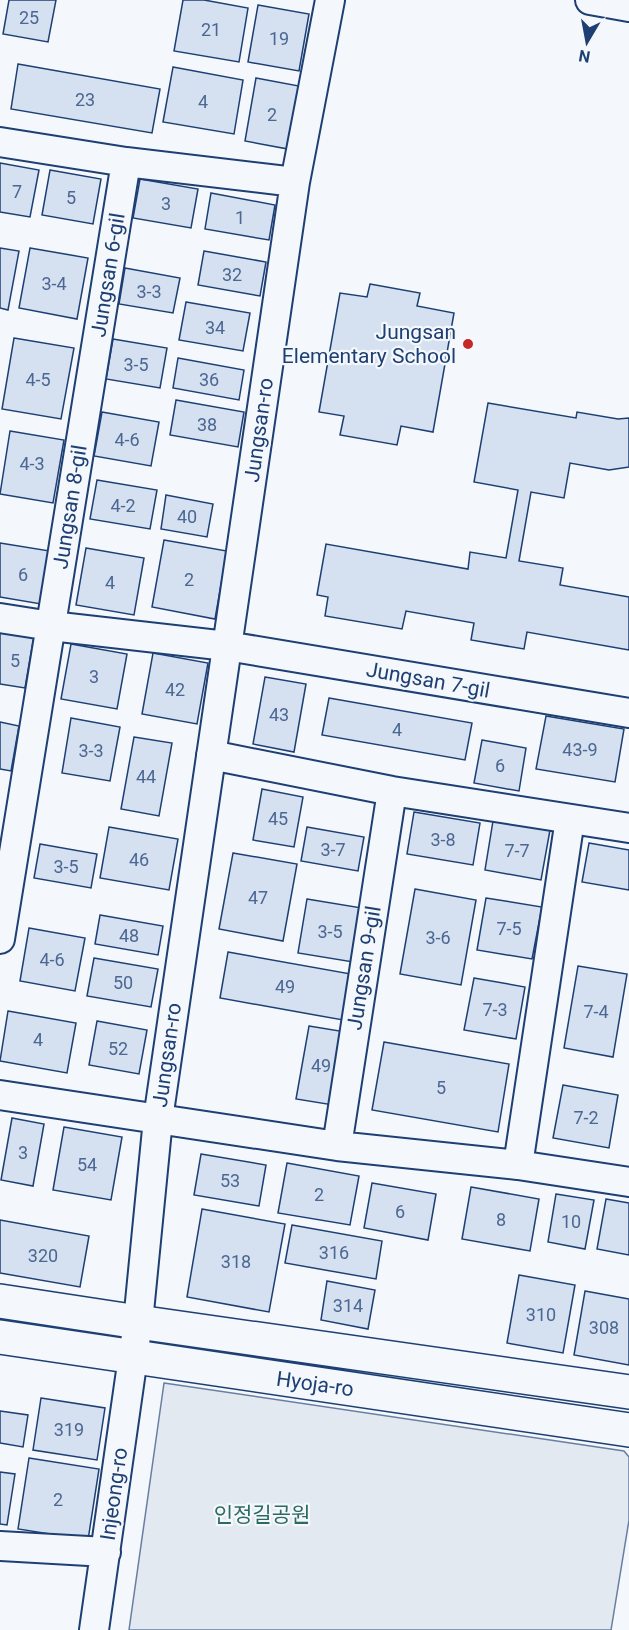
<svg xmlns="http://www.w3.org/2000/svg" width="629" height="1630" viewBox="0 0 629 1630" font-family="Roboto,'Noto Sans KR',sans-serif">
	<style>
		.green { fill: #e3e9f0; stroke: #687fa3; stroke-width: 1.5 }
		.building { fill: #d5e0f0; stroke: #1d3f73; stroke-width: 1.5 }
		.lines { fill: none; stroke-linecap: round; stroke-linejoin: round }
		.minor-casing { stroke: #1d3f73; stroke-width: 32 }
		.tertiary-casing { stroke: #1d3f73; stroke-width: 36 }
		.minor { stroke: #f4f7fb; stroke-width: 28 }
		.tertiary { stroke: #f4f7fb; stroke-width: 33 }
		.poi-dot { fill: #c62828; stroke: #f4f7fb; stroke-width: 2 }
		.labels { text-anchor: middle; dominant-baseline: central; stroke-width: 4.5; stroke-linejoin: round; paint-order: stroke }
		.number-label { font-size: 18px; fill: #4b6792 }
		.street-label { font-size: 21px; fill: #1d3f73; stroke: #f4f7fb }
		.poi-label { font-size: 21px; fill: #1d3f73; stroke: #f4f7fb; text-anchor: end }
		.park-label { font-size: 21px; fill: #2c6c60; stroke: #f4f7fb }
	</style>
	<rect width="100%" height="100%" fill="#f4f7fb"/>
	<path class="green" d="M164,1383L624,1451L629,1457V1520L611,1630H129Z"/>
	<path class="building" d="M9,0H56L48,42L3,34Z
		M183,0H204L248,8L239,62L174,51Z
		M258,5L309,14L299,71L248,62Z
		M18,64L160,89L152,133L11,109Z
		M173,67L243,80L234,134L163,122Z
		M256,78L299,86L288,149L245,141Z
		M0,163L39,170L30,217L0,212Z
		M50,170L101,179L93,224L42,215Z
		M140,179L198,189L191,228L133,218Z
		M211,193L275,205L269,240L205,229Z
		M0,248L19,251L8,310L0,308Z
		M30,248L88,258L77,319L19,308Z
		M204,251L266,262L260,296L198,285Z
		M125,268L180,278L173,313L119,304Z
		M370,284L420,293L417,306L454,313L433,432L401,426L397,445L340,435L344,416L319,412L340,293L367,297Z
		M186,302L250,313L243,351L179,340Z
		M14,338L74,348L61,419L2,409Z
		M113,339L167,348L160,388L106,379Z
		M178,358L244,370L239,400L173,388Z
		M176,400L244,412L238,447L170,435Z
		M488,403L576,418L577,412L618,419L629,418V467L609,470L570,463L564,498L531,492L519,561L563,568L560,585L629,597V650L527,632L524,649L471,640L474,623L406,611L402,629L325,616L328,597L317,595L326,544L468,569L470,552L506,558L518,490L474,482Z
		M102,412L159,422L151,466L94,456Z
		M10,431L64,440L53,503L0,494Z
		M97,480L157,490L150,529L90,519Z
		M166,495L213,504L207,537L161,529Z
		M164,540L227,551L215,619L152,607Z
		M0,543L50,551L41,604L0,597Z
		M86,548L144,558L134,615L76,605Z
		M0,630L34,636L25,688L0,684Z
		M71,644L127,654L117,709L61,699Z
		M153,653L208,663L197,724L142,714Z
		M265,677L306,684L294,752L253,744Z
		M329,698L472,723L465,760L322,735Z
		M546,716L624,729L615,782L536,769Z
		M71,718L120,727L110,781L62,773Z
		M0,722L19,726L11,771L0,769Z
		M134,737L172,743L159,816L121,809Z
		M482,740L526,748L519,791L474,783Z
		M262,789L303,797L294,847L253,840Z
		M414,812L480,823L473,865L407,854Z
		M493,821L550,830L541,880L485,870Z
		M109,827L178,839L169,890L100,878Z
		M307,827L364,837L358,871L301,861Z
		M589,843L629,850V890L582,882Z
		M40,844L97,854L91,888L34,878Z
		M233,853L297,864L283,941L219,929Z
		M415,889L476,900L461,985L400,974Z
		M486,898L542,907L532,959L477,950Z
		M307,899L362,908L353,962L298,953Z
		M100,915L163,926L158,955L95,944Z
		M29,928L85,938L75,991L20,981Z
		M228,952L351,974L343,1020L220,998Z
		M94,958L158,969L151,1007L87,996Z
		M578,966L627,974L613,1057L564,1048Z
		M474,978L525,987L516,1039L464,1030Z
		M8,1011L76,1023L67,1073L0,1061Z
		M97,1021L147,1030L139,1074L89,1065Z
		M309,1026L346,1032L333,1105L296,1099Z
		M384,1042L509,1064L498,1132L372,1110Z
		M563,1085L618,1095L609,1148L553,1138Z
		M12,1118L44,1124L33,1186L1,1180Z
		M64,1127L122,1137L111,1200L53,1190Z
		M201,1154L266,1165L259,1206L194,1195Z
		M287,1163L359,1176L350,1225L278,1213Z
		M372,1183L436,1194L428,1240L364,1228Z
		M471,1187L539,1199L530,1251L462,1239Z
		M556,1194L594,1200L585,1249L548,1242Z
		M606,1199L629,1203V1255L597,1249Z
		M202,1209L285,1224L269,1312L187,1297Z
		M0,1220L89,1236L80,1287L0,1273Z
		M292,1225L382,1241L376,1279L285,1263Z
		M519,1275L575,1285L563,1353L507,1343Z
		M327,1281L375,1290L368,1329L321,1320Z
		M585,1291L629,1299V1365L574,1355Z
		M41,1398L105,1408L97,1460L33,1450Z
		M0,1411L28,1415L23,1447L0,1443Z
		M29,1458L99,1469L88,1540L18,1529Z
		M0,1472L15,1474L7,1525L0,1524Z"/>
	<g class="lines">
		<defs>
			<path id="minor" d="M590,0L629,7
				M0,142L126,162L295,182
				M0,618L51,626L227,646L629,713
				M211,755L392,791L629,828
				M0,939L126,162
				M0,1095L337,1146L518,1165L629,1182
				M337,1146L392,791
				M518,1165L570,819
				M0,1546L106,1552
				M94,1630L138,1322L158,1119L295,182L330,0"/>
			<path id="tertiary" d="M0,1301L138,1322L629,1392
				M0,1337L629,1430"/>
		</defs>
		<use href="#minor" class="minor-casing"/>
		<use href="#tertiary" class="tertiary-casing"/>
		<use href="#minor" class="minor"/>
		<use href="#tertiary" class="tertiary"/>
	</g>
	<circle class="poi-dot" cx="468" cy="344" r="6"/>
	<g class="labels">
		<g class="number-label">
			<text x="29" y="17">25</text>
			<text x="211" y="29">21</text>
			<text x="279" y="38">19</text>
			<text x="85" y="99">23</text>
			<text x="203" y="101">4</text>
			<text x="272" y="114">2</text>
			<text x="17" y="191">7</text>
			<text x="71" y="197">5</text>
			<text x="166" y="203">3</text>
			<text x="240" y="217">1</text>
			<text x="232" y="274">32</text>
			<text x="54" y="283">3-4</text>
			<text x="149" y="291">3-3</text>
			<text x="215" y="327">34</text>
			<text x="136" y="364">3-5</text>
			<text x="38" y="379">4-5</text>
			<text x="209" y="379">36</text>
			<text x="207" y="424">38</text>
			<text x="127" y="439">4-6</text>
			<text x="32" y="463">4-3</text>
			<text x="123" y="505">4-2</text>
			<text x="187" y="516">40</text>
			<text x="23" y="574">6</text>
			<text x="189" y="579">2</text>
			<text x="110" y="582">4</text>
			<text x="15" y="660">5</text>
			<text x="94" y="676">3</text>
			<text x="175" y="689">42</text>
			<text x="279" y="714">43</text>
			<text x="397" y="729">4</text>
			<text x="580" y="749">43-9</text>
			<text x="91" y="750">3-3</text>
			<text x="500" y="765">6</text>
			<text x="146" y="776">44</text>
			<text x="278" y="818">45</text>
			<text x="443" y="839">3-8</text>
			<text x="333" y="849">3-7</text>
			<text x="517" y="850">7-7</text>
			<text x="139" y="859">46</text>
			<text x="66" y="866">3-5</text>
			<text x="258" y="897">47</text>
			<text x="509" y="928">7-5</text>
			<text x="330" y="931">3-5</text>
			<text x="129" y="935">48</text>
			<text x="438" y="937">3-6</text>
			<text x="52" y="959">4-6</text>
			<text x="123" y="982">50</text>
			<text x="285" y="986">49</text>
			<text x="495" y="1009">7-3</text>
			<text x="596" y="1011">7-4</text>
			<text x="38" y="1039">4</text>
			<text x="118" y="1048">52</text>
			<text x="321" y="1065">49</text>
			<text x="441" y="1087">5</text>
			<text x="586" y="1117">7-2</text>
			<text x="23" y="1152">3</text>
			<text x="87" y="1164">54</text>
			<text x="230" y="1180">53</text>
			<text x="319" y="1194">2</text>
			<text x="400" y="1211">6</text>
			<text x="501" y="1219">8</text>
			<text x="571" y="1221">10</text>
			<text x="334" y="1252">316</text>
			<text x="43" y="1255">320</text>
			<text x="236" y="1261">318</text>
			<text x="348" y="1305">314</text>
			<text x="541" y="1314">310</text>
			<text x="604" y="1327">308</text>
			<text x="69" y="1429">319</text>
			<text x="58" y="1499">2</text>
		</g>
		<g class="street-label">
			<text transform="translate(108 275) rotate(-81)">Jungsan 6-gil</text>
			<text transform="translate(259 430) rotate(-82)">Jungsan-ro</text>
			<text transform="translate(70 507) rotate(-81)">Jungsan 8-gil</text>
			<text transform="translate(428 680) rotate(10)">Jungsan 7-gil</text>
			<text transform="translate(364 968) rotate(-81)">Jungsan 9-gil</text>
			<text transform="translate(167 1055) rotate(-82)">Jungsan-ro</text>
			<text transform="translate(315 1384) rotate(8)">Hyoja-ro</text>
			<text transform="translate(114 1494) rotate(-82)">Injeong-ro</text>
		</g>
		<g class="poi-label">
			<text x="456" y="332">Jungsan<tspan x="456" dy="24">Elementary School</tspan></text>
		</g>
		<g class="park-label">
			<text x="262" y="1515">인정길공원</text>
		</g>
	</g>
	<g transform="translate(587 42) rotate(190)" stroke="#f4f7fb" stroke-width="4.5" paint-order="stroke">
	<path d="M0-4.5L10 22L0 15L-10 22Z" fill="#1d3f73"/>
	<text y="-9" font-size="16" font-weight="bold" text-anchor="middle" fill="#1d3f73">N</text>
	</g>
</svg>
